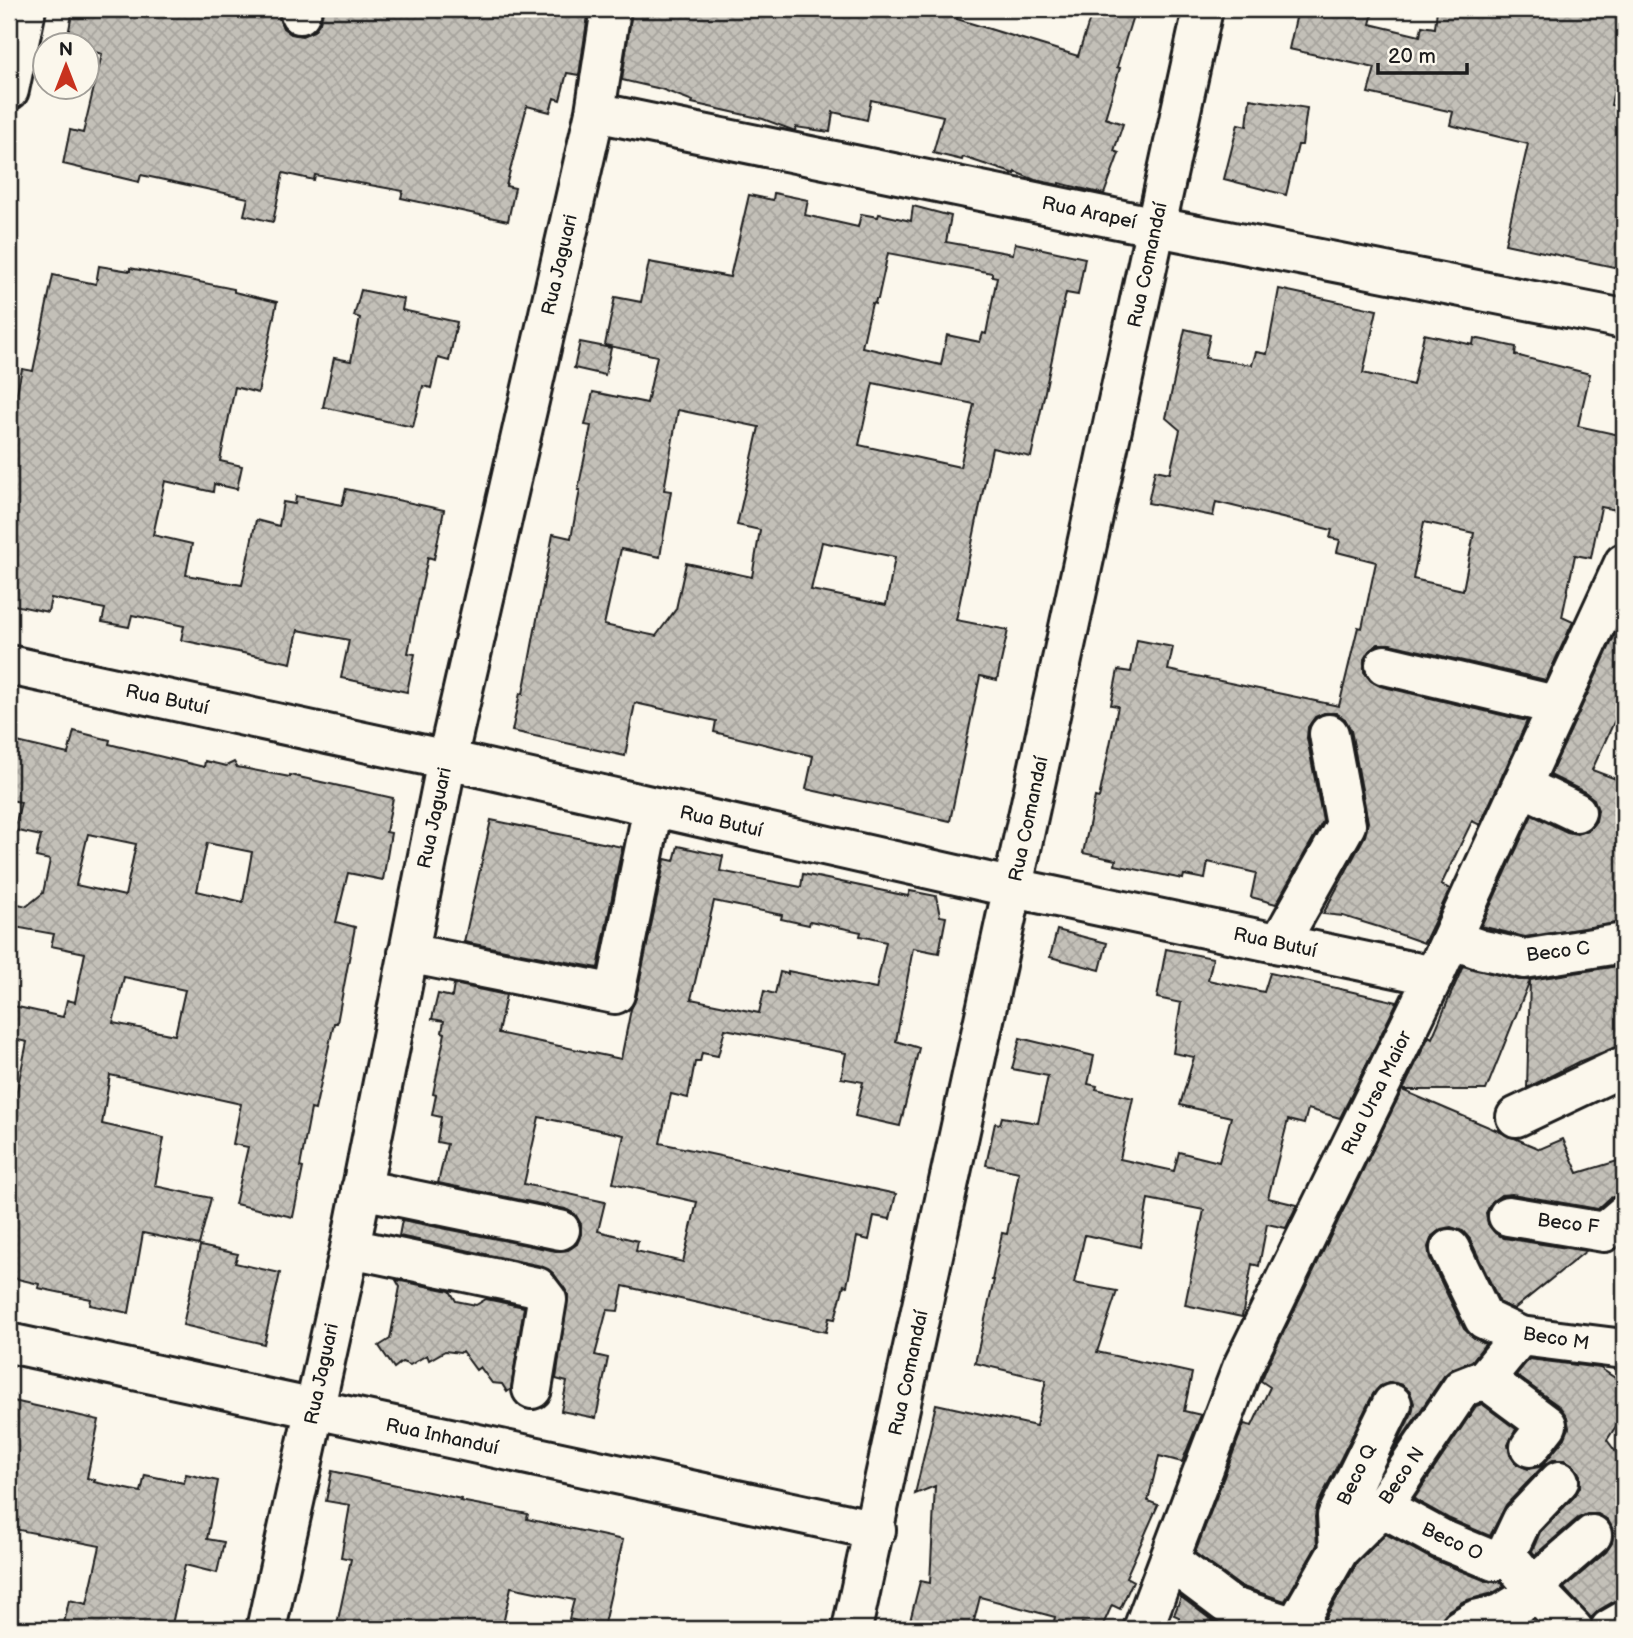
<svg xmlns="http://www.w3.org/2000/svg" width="1633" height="1638" viewBox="0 0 1633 1638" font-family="'Balsamiq Sans',sans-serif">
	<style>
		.building { fill: url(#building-cross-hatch); stroke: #1c1c1c; stroke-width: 2; fill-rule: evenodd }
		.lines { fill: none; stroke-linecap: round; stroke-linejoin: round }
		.minor-casing { stroke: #1c1c1c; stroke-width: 44 }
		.minor { stroke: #fbf7ec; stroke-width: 38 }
		.labels { text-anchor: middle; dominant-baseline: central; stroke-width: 5; stroke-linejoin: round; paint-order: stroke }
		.street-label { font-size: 19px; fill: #1c1c1c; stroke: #fbf7ec }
	</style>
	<defs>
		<pattern id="building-cross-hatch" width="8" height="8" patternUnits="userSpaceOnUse" patternTransform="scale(1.75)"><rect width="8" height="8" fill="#c3c0b8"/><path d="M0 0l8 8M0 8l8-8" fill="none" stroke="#a7a49e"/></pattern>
	</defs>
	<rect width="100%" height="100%" fill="#fbf7ec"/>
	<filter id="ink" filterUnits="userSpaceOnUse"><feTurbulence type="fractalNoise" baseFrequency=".0143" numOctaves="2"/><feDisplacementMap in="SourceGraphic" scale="14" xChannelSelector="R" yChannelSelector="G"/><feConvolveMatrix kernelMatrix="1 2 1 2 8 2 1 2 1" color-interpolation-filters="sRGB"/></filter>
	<g filter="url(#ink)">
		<path class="building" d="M73,9H279V18L283,28L291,34L302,36L314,31L320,22L323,9H589L579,75L567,73L560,100L554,98L550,112L527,106L506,186L515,188L508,221L401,198L403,191L315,175L314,180L283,173L273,222L244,215L248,198L141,175L139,182L63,164L70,130L83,133L102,54L88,50V46L66,45Z
			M632,9H959L957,19L1078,56L1093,9H1135L1117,67L1120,68L1105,118L1123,124L1114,151L1119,153L1104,194L1059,183V185L1035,180L1015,172V174L963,157L962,160L933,153L943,116L871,100L867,120L833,112L830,132L796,127L795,131L763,119L692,103L693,101L661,89L622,80Z
			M1298,9H1374L1370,24L1420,36L1422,26L1435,28L1437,9H1624V41L1611,105L1624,108V246L1619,268L1505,244L1528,144L1450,125L1453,112L1368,93L1375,68L1289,49Z
			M1250,99L1307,108L1302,145H1298L1286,195L1224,179L1238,124L1247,126Z
			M774,193L808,200L805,215L858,227L861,214L878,217L879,214L911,221L913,206L951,216L946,242L1013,254L1015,243L1085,258L1078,295L1066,293L1031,457L992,448L956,620L1008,630L997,680L980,676L950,821L806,789L813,756L714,732L716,721L635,703L625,756L512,731L520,693L523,694L553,534L571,538L580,490H578L591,426L585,425L593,392L647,403L657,356L605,345L615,297L641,302L649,262L730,277L749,195L773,200ZM888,253L992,273V276L997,277L986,334L983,333L980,342L947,335L941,365L862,347L872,303L875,304L876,299H878ZM873,383L974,404L960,467L859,445ZM678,410L759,427L737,525L760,530L752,577L686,563L676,609L656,636L604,625L621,549L660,557L671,491L664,490ZM822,542L895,557L886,605L811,590Z
			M99,266L130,271V268L234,289V292L277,302L258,393L235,387L220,461L242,466L237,489L214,484L213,492L165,481L153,535L192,544L186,575L242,585L256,520L279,526L283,502L295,504L296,496L342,505L346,489L444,510L434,559L428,557L416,614L408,653L415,654L407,692L341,678L349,640L298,630L291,663L181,640L184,626L132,615L129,627L102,622L105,609L51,598L48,612L9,604V489L13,468L9,467V449L16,416L12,415L22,369L33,371L53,275L96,284Z
			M1279,289L1377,310L1363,373L1413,385L1424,334L1473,345L1474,338L1516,347L1515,355L1590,374L1578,426L1624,436V488L1617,510L1601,507L1591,558L1575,555L1562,617L1573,622L1546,680L1390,644H1378L1369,651L1364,659V672L1371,681L1380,686L1527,721L1480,825L1472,821L1441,885L1450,889L1424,943L1379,927L1343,916L1323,914L1365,836L1368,822L1351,730L1345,719L1336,713H1324L1315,717L1308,727L1307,738L1323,821L1276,904L1251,897L1256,873L1208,862L1205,879L1184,875L1183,879L1115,865L1116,860L1083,853L1095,797L1099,798L1118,706L1111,705L1118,670L1131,672L1137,640L1173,647L1168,670L1339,706L1358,627L1362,628L1376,562L1337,552L1340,540L1330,538L1332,530L1216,502L1213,516L1148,503L1155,470L1170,473L1180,430L1166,418L1185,329L1210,335L1205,358L1252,365L1256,352L1267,354ZM1424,522L1474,533L1463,590L1413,579Z
			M361,290L404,299L402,310L457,322L449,361L438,358L431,388L423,386L413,427L323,407L334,358L351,361L360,318L354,316Z
			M580,342L611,348L605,375L574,368Z
			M1624,615V705L1619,711L1592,770L1624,782V922L1525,937L1481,926L1532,815L1567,832L1577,834L1589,830L1596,821L1598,810L1594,799L1585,792L1550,775Z
			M74,731L110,740L109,744L204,767L205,761L226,766L234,762L237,767L290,777V775L393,798L386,832L391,833L383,880L348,873L336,922L355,927L337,1023H334L315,1110L311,1109L300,1167L303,1168L293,1217L235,1204L248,1147L233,1144L241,1104L110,1075L102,1124L164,1138L155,1186L211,1198L199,1245L143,1233L129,1313L90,1305L91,1299L38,1288L39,1284L9,1277V1099L15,1100L27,1042L9,1038V1005L63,1017L67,1000L75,1002L85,953L51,946L54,934L9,926V902L27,906L43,893L50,860L36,857L41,836L14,830L21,802L9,800V740L68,754ZM88,834L136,844L125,896L76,885ZM207,843L252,852L243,902L197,891ZM124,977L185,990L175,1035L113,1023Z
			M491,820L622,847L598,968L464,942Z
			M678,846L723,856L720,871L801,887L803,874L908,896L910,891L936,896L940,916L946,917L939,953L913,948L896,1041L919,1048L900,1126L855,1116L863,1082L841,1078L846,1053L725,1029L718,1056L702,1053L700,1062H695L688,1098L671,1094L660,1143L896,1194L890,1219L874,1216L869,1240L857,1237L847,1286L844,1285L835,1319L829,1318L826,1332L623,1286L618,1311L607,1310L595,1355L608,1358L596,1418L561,1411L567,1382L556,1379L568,1295L554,1274L541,1266L399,1236L402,1220L556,1251L568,1250L577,1244L581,1234V1224L575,1214L565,1209L438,1183L447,1144L437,1142L441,1117L432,1115L436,1095L433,1094L445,1033L442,1032L444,1021L432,1019L438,994L452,997L454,984L506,995L498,1033L621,1059L631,1009L636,998L665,859L674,861ZM714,901L782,915L781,919L809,925L810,921L861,932L860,936L886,942L876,989L788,971V974L780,972L775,994L764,991L759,1013L691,999ZM539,1117L624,1135L613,1183L697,1202L683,1262L636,1251L638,1241L598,1231L605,1202L524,1184Z
			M1057,930L1107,943L1100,970L1050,957Z
			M1166,949L1213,958L1208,980L1264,992L1270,973L1397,1002L1340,1118L1308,1109L1304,1124L1288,1120L1268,1198L1297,1205L1286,1228L1267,1224L1259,1266L1252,1264L1242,1317L1185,1305L1204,1210L1148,1199L1140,1247L1085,1235L1074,1283L1117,1291L1097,1352L1192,1373L1184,1411L1201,1415L1182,1462L1159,1456L1148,1501L1158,1505L1126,1577L1133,1581L1120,1609L1112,1605L1102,1627L1082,1623L1080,1629H1052L1055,1617L980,1597L972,1629H908L920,1581L930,1583L935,1486L915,1494L936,1404L1036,1426L1046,1380L975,1363L994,1280H992L1002,1233L1007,1234L1019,1172L986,1165L995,1123L1000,1124L1002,1117L1038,1123L1048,1076L1012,1069L1020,1038L1094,1056L1088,1084L1097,1086L1096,1089L1133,1098L1120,1159L1174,1171L1179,1152L1219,1162L1231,1117L1180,1105L1194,1057L1173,1053L1181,1003L1157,998Z
			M1624,965V1044L1578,1062L1527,1088L1530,980Z
			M1463,966L1519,980H1530L1486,1090H1403L1429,1036L1432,1038Z
			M1402,1090L1540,1149L1563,1139L1578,1173L1624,1159V1194L1610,1198L1598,1209L1512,1194L1501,1195L1492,1202L1486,1213L1488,1224L1495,1233L1504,1238L1586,1251L1514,1309L1500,1303L1470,1239L1463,1231L1451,1227L1441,1229L1432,1236L1428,1247L1430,1259L1464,1329L1474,1338L1485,1344L1472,1361L1454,1368L1444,1376L1393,1451L1412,1413L1414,1403L1410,1392L1402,1385L1391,1382L1380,1386L1373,1394L1317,1506L1315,1517L1317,1545L1285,1601L1240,1586L1195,1553L1244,1424L1252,1426L1270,1387L1261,1381L1269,1362Z
			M200,1246L238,1254L235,1263L280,1273L264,1344L183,1325Z
			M396,1280L450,1291L456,1301L476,1305L486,1299L524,1307L511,1389L507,1392L502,1384L492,1383L480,1367L476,1370L462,1351L460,1353L445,1351L429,1360L427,1355L410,1365L402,1362L394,1368L379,1346L390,1339L400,1287Z
			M1529,1359L1600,1368L1624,1384V1414L1607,1440L1624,1463V1599L1613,1602L1599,1610L1591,1618L1564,1588L1606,1552L1612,1543L1614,1532L1608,1520L1598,1514H1587L1578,1518L1535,1555L1532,1551L1540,1532L1575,1496L1580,1487V1475L1573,1465L1565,1460H1553L1543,1466L1506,1505L1490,1536L1450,1519L1414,1499L1476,1406L1482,1404L1516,1429L1508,1445L1510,1455L1516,1464L1528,1469L1539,1467L1547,1460L1565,1438L1569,1428L1567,1417L1560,1407L1516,1375Z
			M9,1400L99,1420L87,1478L95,1480L94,1482L141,1492L145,1475L184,1483L186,1474L218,1481L207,1539L224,1542L217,1573L185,1565L171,1629L63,1628L69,1600L87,1604L100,1546L9,1528Z
			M332,1471L461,1499L460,1501L528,1514L527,1519L623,1540L603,1628L569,1619L574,1600L511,1587L502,1629H336L351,1559L341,1557L350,1505L326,1501Z
			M1386,1534L1432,1559L1486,1581H1500L1504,1586L1493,1593L1464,1601L1449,1610L1441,1619L1438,1629H1322V1624L1357,1563Z
			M1181,1597L1217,1624L1231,1629H1176L1179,1617L1174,1615Z"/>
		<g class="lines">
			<defs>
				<path id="minor" d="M300,14L302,9
					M9,90L26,9
					M595,112L1157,227L1624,319
					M9,665L447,760L1014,888L1434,976
					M1385,665L1559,706
					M1522,786L1576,812
					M1451,939L1479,949L1524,959L1624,943
					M1279,944L1346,825L1329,734
					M408,953L615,994L653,807
					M1516,1117L1624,1066
					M361,1189L560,1230
					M1508,1216L1604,1232L1624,1215
					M350,1248L537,1287L547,1300L532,1389
					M1450,1249L1484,1319L1520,1336L1624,1349
					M9,1343L876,1530
					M1485,1379L1547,1425L1530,1447
					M1382,1507L1441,1539L1494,1561L1506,1554L1537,1592L1573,1629
					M1339,1550L1337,1516L1392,1404
					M1506,1554L1522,1520L1559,1481
					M1170,1561L1230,1606L1301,1629
					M1295,1627L1339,1550L1382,1507L1462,1388L1485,1379L1520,1336
					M266,1629L350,1248L447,760L595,112L611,9
					M852,1629L1203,9
					M1143,1629L1242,1368L1434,976L1624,563
					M1460,1629L1475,1620L1501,1614L1537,1592L1547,1574L1592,1535
					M1610,1629L1624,1621"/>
			</defs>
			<use href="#minor" class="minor-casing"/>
			<use href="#minor" class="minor"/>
		</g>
	</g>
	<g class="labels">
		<g class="street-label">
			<text transform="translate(1089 213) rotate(12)">Rua Arapeí</text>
			<text transform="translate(560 265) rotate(-77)">Rua Jaguari</text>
			<text transform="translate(1148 265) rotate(-78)">Rua Comandaí</text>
			<text transform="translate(167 700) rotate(12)">Rua Butuí</text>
			<text transform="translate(435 818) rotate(-78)">Rua Jaguari</text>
			<text transform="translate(1029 819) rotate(-78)">Rua Comandaí</text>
			<text transform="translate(721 822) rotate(13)">Rua Butuí</text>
			<text transform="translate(1275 943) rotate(12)">Rua Butuí</text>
			<text transform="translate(1558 952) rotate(-7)">Beco C</text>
			<text transform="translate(1377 1093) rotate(-64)">Rua Ursa Maior</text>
			<text transform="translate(1568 1224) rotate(7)">Beco F</text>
			<text transform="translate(1556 1339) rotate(9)">Beco M</text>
			<text transform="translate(909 1373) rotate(-78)">Rua Comandaí</text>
			<text transform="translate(322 1374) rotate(-78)">Rua Jaguari</text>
			<text transform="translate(442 1437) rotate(12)">Rua Inhanduí</text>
			<text transform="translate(1357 1475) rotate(-64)">Beco Q</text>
			<text transform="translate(1402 1476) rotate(-56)">Beco N</text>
			<text transform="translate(1452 1542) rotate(25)">Beco O</text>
		</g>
	</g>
	<rect width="1633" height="1638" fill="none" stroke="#fbf7ec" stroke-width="35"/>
	<rect x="18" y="18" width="1598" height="1603" fill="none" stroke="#1c1c1c" stroke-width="2.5" filter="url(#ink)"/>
	<g transform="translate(66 66)"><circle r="33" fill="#fbf7ec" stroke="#a29f99" stroke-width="2"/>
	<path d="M0-5L12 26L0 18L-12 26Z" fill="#c8321e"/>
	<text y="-10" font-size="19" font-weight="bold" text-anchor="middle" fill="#1c1c1c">N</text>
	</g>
	<path d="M1378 63v10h89v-10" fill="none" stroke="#1c1c1c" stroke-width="3.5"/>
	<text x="1388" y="63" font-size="21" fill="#1c1c1c" stroke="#fbf7ec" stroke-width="5" paint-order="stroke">20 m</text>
</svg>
